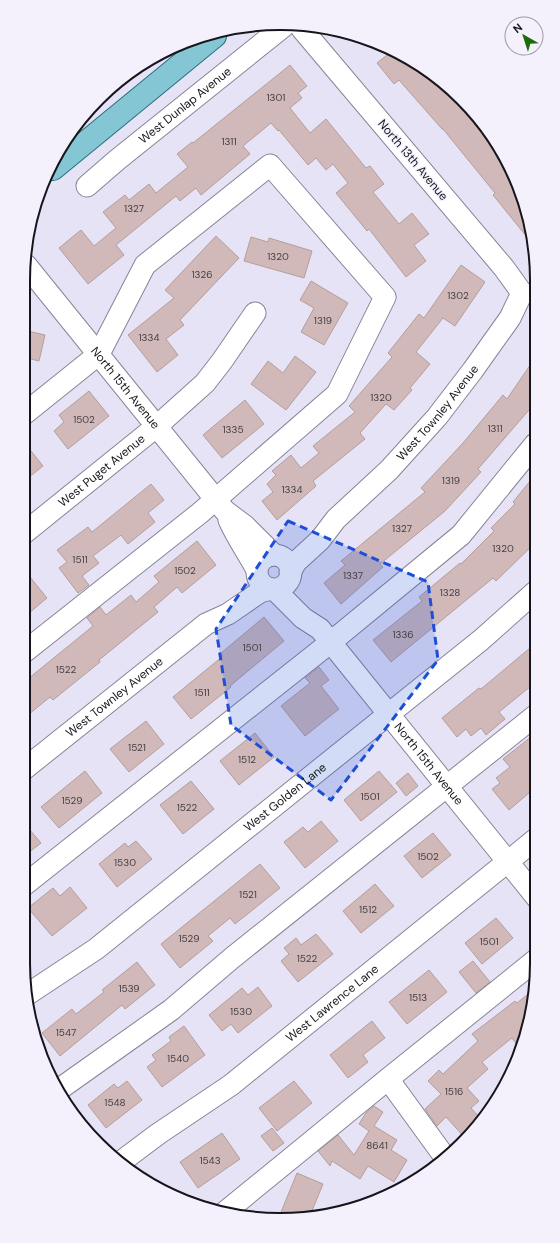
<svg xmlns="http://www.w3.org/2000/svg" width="560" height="1243" viewBox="0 0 560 1243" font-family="'DM Sans',sans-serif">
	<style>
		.building { fill: #d0b9b8; stroke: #b49e9c }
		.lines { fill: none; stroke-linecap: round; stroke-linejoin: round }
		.minor-casing { stroke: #888496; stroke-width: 23 }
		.major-casing { stroke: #286f7f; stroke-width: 24 }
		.minor { stroke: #fff; stroke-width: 21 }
		.major { stroke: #84c6d3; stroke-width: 22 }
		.marked { fill: #1d4ed8; fill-opacity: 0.2; stroke: #1d4ed8; stroke-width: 3; stroke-dasharray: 8 5; stroke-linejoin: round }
		.labels { text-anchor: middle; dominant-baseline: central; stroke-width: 3; stroke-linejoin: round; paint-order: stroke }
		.number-label { font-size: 10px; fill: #443e42 }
		.street-label { font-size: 12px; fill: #16151b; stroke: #f4f1fd }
		.rim { fill: none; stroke: #16151b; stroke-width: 2 }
	</style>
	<rect width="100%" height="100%" fill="#e7e3f6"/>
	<path class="building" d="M391,52L419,67L435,85L440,80L449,91L451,90L468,107L465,109L501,153L517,181L535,247L493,195L495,193L443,129H442L399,80L394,84L377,63Z
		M290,65L307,86L298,93L302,98L290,108L310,133L326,119L366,168L370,166L384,184L373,192L399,224L412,213L429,234L414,245L426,261L406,277L369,229L367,231L336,193L348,183L333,164L326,170L316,158L308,165L279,130L278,131L271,123L243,146L250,154L201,195L196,188L180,201L176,196L116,245L124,255L88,284L59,248L81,230L94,246L116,228L103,212L125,195L129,200L149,184L156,193L188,167L177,154L192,142L193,143Z
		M216,236L239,258L180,320L184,325L166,339L178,355L157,372L128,335L174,298L165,290Z
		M251,237L268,242L269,238L312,251L304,278L244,261Z
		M461,265L485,282L455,326L443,318L416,352L430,364L410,388L412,390L394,410L386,404L360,433L365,439L313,481L316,486L277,520L262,501L273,492L267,484L276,475L272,471L291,455L301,468L319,453L313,446L355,412L349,406L392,357L388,353L419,314L424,318Z
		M311,281L348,303L324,345L301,332L314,308L300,300Z
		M23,330L45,335L39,361L23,357Z
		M295,356L316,372L286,410L251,384L268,361L283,373Z
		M535,358V403L478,469L481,472L445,511L380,564L383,567L341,604L324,583L345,565L341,561L425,492L421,488L463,443L503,395L507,399Z
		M89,391L109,416L68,449L54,431L64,422L59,415Z
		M245,400L264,424L222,458L203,435Z
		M23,441L43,466L23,482Z
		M535,475L536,542L496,581L493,578L391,662L373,640L422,601L419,597L460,563L461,564L494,531L491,528L515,504L513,502Z
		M151,484L164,500L148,513L155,522L128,544L121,535L93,556L99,563L82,576L89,585L78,593L59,568L67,562L57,550L88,527L92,532Z
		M197,541L216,565L182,593L177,587L154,607L158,612L99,660L100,662L53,700L50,697L23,719V683L93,626L87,618L100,607L106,615L131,595L136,602L159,582L154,576Z
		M30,577L47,598L23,618V582Z
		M264,617L284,641L230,686L231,687L191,719L173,697L223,656L220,654Z
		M536,643V682L499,712L505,719L486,735L481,728L471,736L466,729L457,737L442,718L479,688L481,689Z
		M319,667L329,680L321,686L339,709L305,736L281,706L310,683L305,678Z
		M146,721L164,744L129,772L110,749Z
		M255,733L274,757L239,785L220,761Z
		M536,733V787L509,810L492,789L500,783L496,778L510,767L503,759Z
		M85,771L102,793L59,828L41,807Z
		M379,771L397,792L361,821L344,800Z
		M408,773L418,786L406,796L396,783Z
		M191,781L214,809L183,834L160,805Z
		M321,821L338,841L305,868L284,842L303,827L308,832Z
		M23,822L41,843L23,857Z
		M433,833L451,855L422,878L404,856Z
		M136,841L152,859L117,887L99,864L125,843L128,847Z
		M260,864L280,888L235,924L230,918L208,936L213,941L180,968L161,944Z
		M375,884L394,906L361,933L343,911Z
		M70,887L87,908L52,936L28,908L53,888L60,896Z
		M496,918L513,938L482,964L465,943Z
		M316,934L333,954L298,982L281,961L289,954L284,948L296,938L301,945Z
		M473,961L490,982L476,993L459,972Z
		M137,962L155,985L125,1009L122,1005L60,1056L42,1033L72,1009L76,1014L104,992L102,990Z
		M429,970L447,992L407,1024L389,1002Z
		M258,987L272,1006L238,1033L231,1024L222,1031L209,1015L242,988L248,995Z
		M532,991L523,1046L521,1050L512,1038L482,1062L488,1069L467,1088L479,1101L471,1108L481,1119L473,1132L466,1139L446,1117L437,1126L425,1109L441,1094L428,1081L439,1070L443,1074L478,1041L472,1034L515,1001L517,1003Z
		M372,1021L385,1038L363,1055L368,1062L348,1078L330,1055Z
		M184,1026L205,1055L162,1087L147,1067L156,1060L152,1055L171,1041L169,1037Z
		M127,1081L142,1100L106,1128L88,1105L114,1084L118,1088Z
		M294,1081L312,1103L277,1131L259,1108Z
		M374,1106L383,1112L374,1126L397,1140L391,1150L407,1160L394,1182L368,1166L360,1179L332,1161L330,1166L318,1151L338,1135L354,1155L369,1131L359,1124L366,1113Z
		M272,1128L284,1143L273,1151L261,1136Z
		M222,1133L240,1159L198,1188L180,1162Z
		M297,1173L323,1184L309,1218L279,1217Z"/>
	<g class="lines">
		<defs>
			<g id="minor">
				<path id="s1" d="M87,186L117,160L284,26"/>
				<path id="s2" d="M26,265L225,511L245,526L274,555"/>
				<path d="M229,520C237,538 248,553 257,570"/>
				<path id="s3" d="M23,534L157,426L205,383L222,361L255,313"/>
				<circle cx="274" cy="572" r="17"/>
				<path id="s4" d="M290,572L296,562L320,540L336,519L389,470L437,417L473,370L510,318L522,293L504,268L302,29"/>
				<path id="s5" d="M275,590L303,618L320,629L537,898"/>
				<path d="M23,653L200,513L337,394L385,297L270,165L145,265L99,354L23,415"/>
				<path id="s6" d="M23,770L206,624L228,614L260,592L271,589"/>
				<path d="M23,886L331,642L461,535L535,444"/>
				<path id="s7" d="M28,994L96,949L481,640L536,591"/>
				<path d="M388,1079L444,1156"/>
				<path d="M61,1088L171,1010L232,958L536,715"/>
				<path id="s8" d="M122,1161L158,1134L231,1085L537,838"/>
				<path d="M224,1213L388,1079L537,959"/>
			</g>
			<path id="major" d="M53,169L215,36"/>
		</defs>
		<use href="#minor" class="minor-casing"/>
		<use href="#major" class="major-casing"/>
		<use href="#minor" class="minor"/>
		<use href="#major" class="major"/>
	</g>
	<path class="marked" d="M288,521L428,582L438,660L331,800L231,725L216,629Z"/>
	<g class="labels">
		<g class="number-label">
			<text x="276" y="97">1301</text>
			<text x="229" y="141">1311</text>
			<text x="134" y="208">1327</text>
			<text x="278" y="256">1320</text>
			<text x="202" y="274">1326</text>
			<text x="458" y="295">1302</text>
			<text x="323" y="320">1319</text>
			<text x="149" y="337">1334</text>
			<text x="381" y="397">1320</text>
			<text x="84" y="419">1502</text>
			<text x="495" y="428">1311</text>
			<text x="233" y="429">1335</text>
			<text x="451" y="480">1319</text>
			<text x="292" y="489">1334</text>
			<text x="402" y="528">1327</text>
			<text x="503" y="548">1320</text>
			<text x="80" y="559">1511</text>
			<text x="185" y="570">1502</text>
			<text x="353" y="575">1337</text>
			<text x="450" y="592">1328</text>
			<text x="403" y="634">1336</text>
			<text x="252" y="647">1501</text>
			<text x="66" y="669">1522</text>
			<text x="202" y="692">1511</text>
			<text x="137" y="747">1521</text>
			<text x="247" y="759">1512</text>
			<text x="370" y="796">1501</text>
			<text x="72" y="800">1529</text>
			<text x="187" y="807">1522</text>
			<text x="428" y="856">1502</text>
			<text x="125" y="862">1530</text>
			<text x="248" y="894">1521</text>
			<text x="368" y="909">1512</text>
			<text x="189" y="938">1529</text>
			<text x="489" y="941">1501</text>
			<text x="307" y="958">1522</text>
			<text x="129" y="988">1539</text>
			<text x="418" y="997">1513</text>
			<text x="241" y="1011">1530</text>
			<text x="66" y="1032">1547</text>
			<text x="178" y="1058">1540</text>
			<text x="454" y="1091">1516</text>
			<text x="115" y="1102">1548</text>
			<text x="377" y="1145">8641</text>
			<text x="210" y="1160">1543</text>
		</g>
		<g class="street-label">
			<text stroke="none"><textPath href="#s1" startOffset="127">West Dunlap Avenue</textPath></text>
			<text transform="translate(413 160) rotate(50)">North 13th Avenue</text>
			<text stroke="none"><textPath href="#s2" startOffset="158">North 15th Avenue</textPath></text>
			<text stroke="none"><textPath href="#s4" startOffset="218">West Townley Avenue</textPath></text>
			<text stroke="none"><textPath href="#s3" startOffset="101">West Puget Avenue</textPath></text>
			<text stroke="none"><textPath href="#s6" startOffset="117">West Townley Avenue</textPath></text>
			<text stroke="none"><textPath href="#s5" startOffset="233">North 15th Avenue</textPath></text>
			<text stroke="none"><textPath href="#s7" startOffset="324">West Golden Lane</textPath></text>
			<text stroke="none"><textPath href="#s8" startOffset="263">West Lawrence Lane</textPath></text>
		</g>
	</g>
	<path d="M0 0H560V1243H0ZM280 30H280A250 250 0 0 1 530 280V963A250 250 0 0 1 280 1213H280A250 250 0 0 1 30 963V280A250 250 0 0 1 280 30Z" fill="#f4f1fd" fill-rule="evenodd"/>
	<path class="rim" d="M280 30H280A250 250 0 0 1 530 280V963A250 250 0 0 1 280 1213H280A250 250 0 0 1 30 963V280A250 250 0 0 1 280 30Z"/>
	<g transform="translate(524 36) rotate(321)"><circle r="19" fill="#f4f1fd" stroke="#9b99a3"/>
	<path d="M0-3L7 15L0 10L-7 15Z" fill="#1e6b0b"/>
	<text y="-6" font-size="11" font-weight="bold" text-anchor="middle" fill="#16151b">N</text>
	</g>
</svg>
